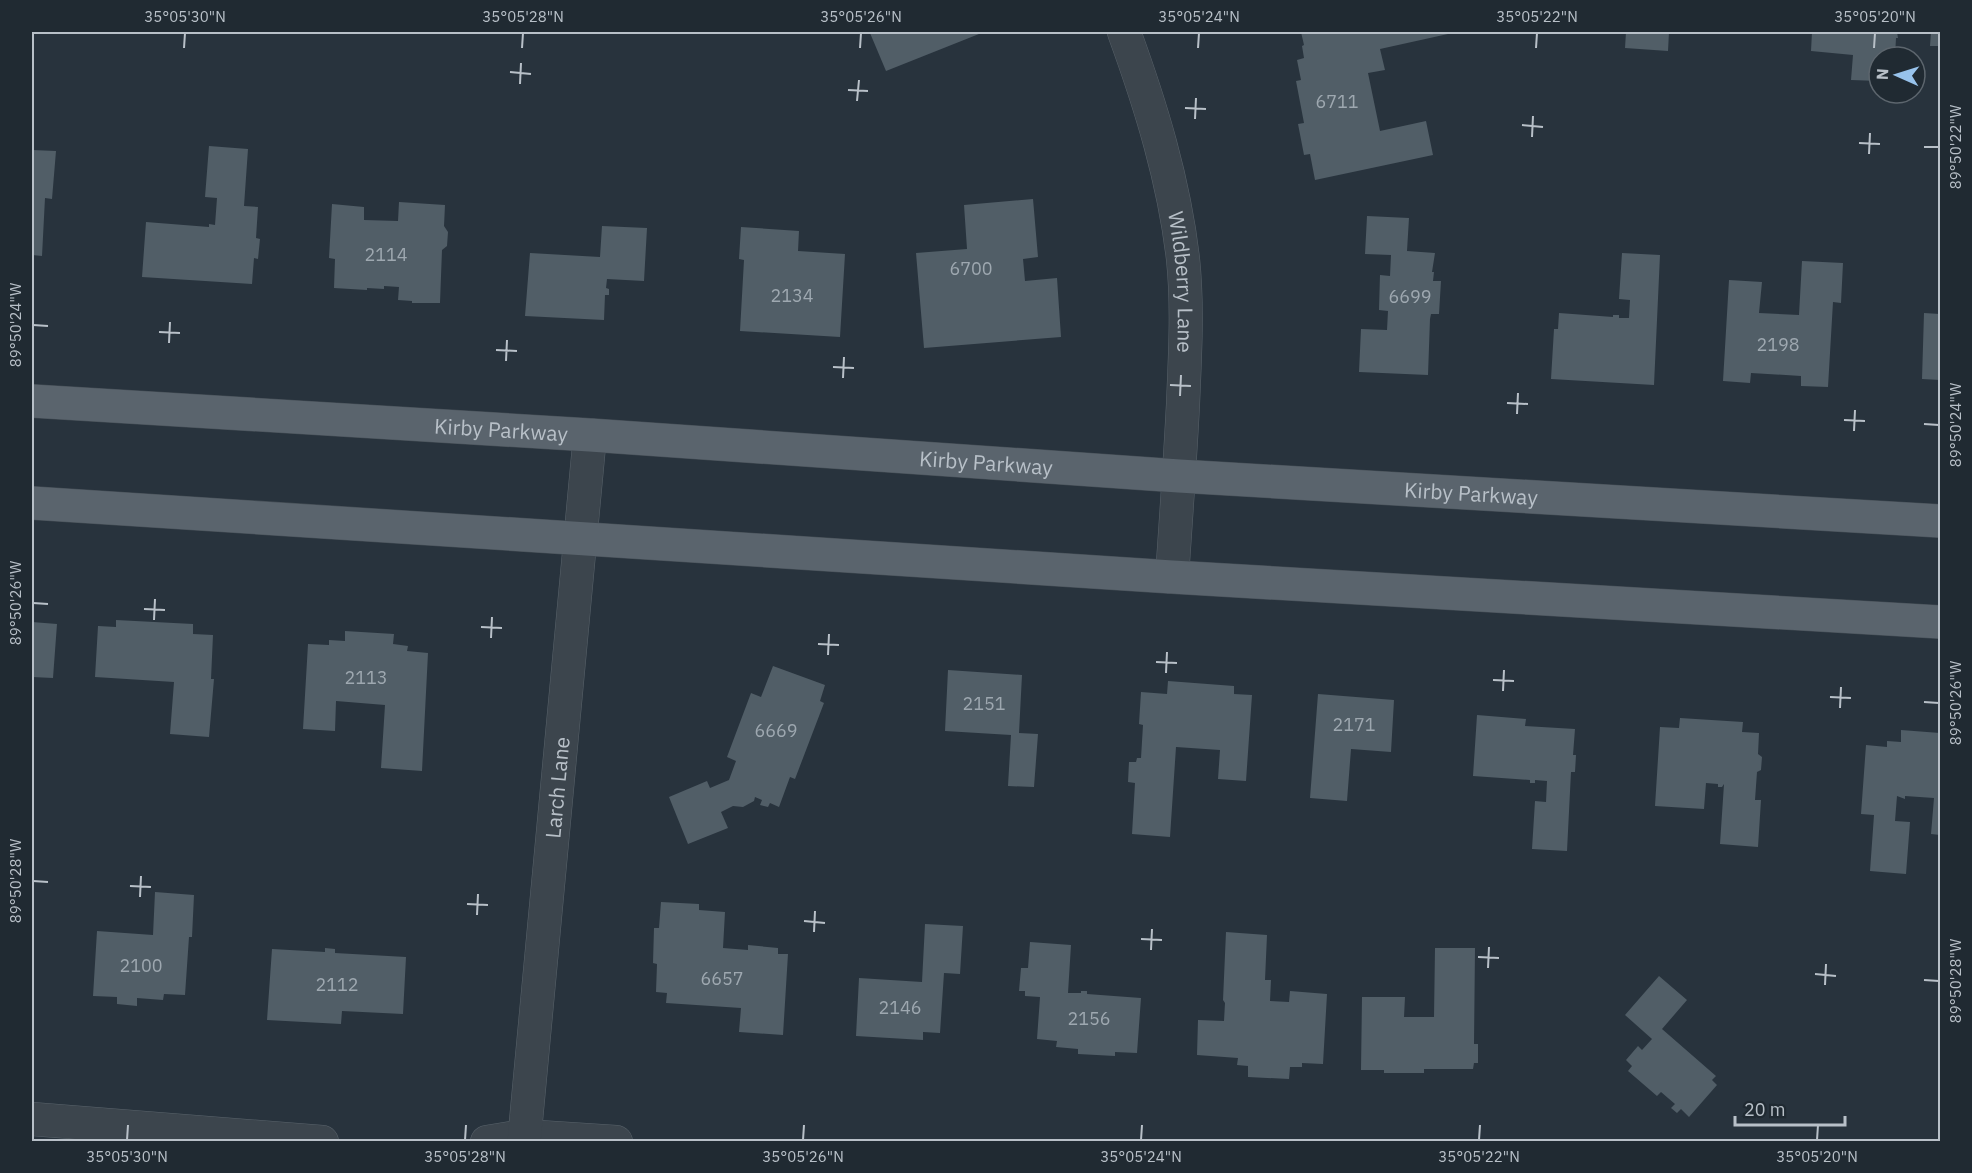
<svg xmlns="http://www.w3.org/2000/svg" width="1972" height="1173" viewBox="0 0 1972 1173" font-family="'IBM Plex Sans',sans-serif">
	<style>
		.building { fill: #515e67 }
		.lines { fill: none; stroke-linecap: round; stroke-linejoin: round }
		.minor-casing { stroke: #59636b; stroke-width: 34 }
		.major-casing { stroke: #454e56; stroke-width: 34 }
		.minor { stroke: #3c454d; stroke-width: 33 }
		.major { stroke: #5a646d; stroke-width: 33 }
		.ticks { fill: none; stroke: #b8c0c8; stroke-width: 2 }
		.labels { text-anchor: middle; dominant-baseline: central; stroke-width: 4.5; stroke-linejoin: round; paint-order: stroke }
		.number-label { font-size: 18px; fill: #9ea8b0 }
		.street-label { font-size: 21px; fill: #b8c0c8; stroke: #202a32 }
		.neatline { fill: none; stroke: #b8c0c8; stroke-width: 2 }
		.ticks-label { font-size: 15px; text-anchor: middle; fill: #b8c0c8 }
	</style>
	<rect width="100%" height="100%" fill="#28333d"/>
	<path class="building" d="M873,32H984L886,71L870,33Z
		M1301,32H1457L1380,49L1385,70L1368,73L1380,131L1426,121L1433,155L1315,180L1310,154L1304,155L1298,124L1304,123L1296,81L1301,80L1297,60L1304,58L1302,46L1304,45Z
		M1626,32H1669L1668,51L1625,48Z
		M1812,32H1897L1898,38H1896L1895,57H1879V81L1851,80L1853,55L1811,51Z
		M1931,32H1940V46H1930Z
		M209,146L248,149L244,206L258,207L256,238L260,239L258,259L254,258L252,284L142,277L146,222L209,227V224L215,225L217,198L205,197Z
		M32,150L56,151L52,199L45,198L42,256L32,255Z
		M1033,199L1038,257L1023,259L1025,281L1057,278L1061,337L924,348L916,253L967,249L964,205Z
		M399,202L445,205L444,226L448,232L447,246L442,250L440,303H412V301L398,300L399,287L384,286V289L367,288V290L334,288L335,259L329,258L332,204L364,207V220L398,221Z
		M1367,216L1409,218L1407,251L1435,253L1432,272H1434L1433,281H1441L1439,314H1431L1430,319L1428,375L1359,372L1361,329L1387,330L1388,311L1379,310L1380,275L1390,276L1391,255L1365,254Z
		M602,226L647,228L644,281L607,279L606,288L609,289V295H605L604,320L525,316L530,253L600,257Z
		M741,227L799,231L798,251L845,254L840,337L740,331L744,260L739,259Z
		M1622,253L1660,255L1654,385L1551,379L1554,329H1558L1559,313L1613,317V315H1619V318H1629L1630,300L1619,299Z
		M1802,261L1843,263L1841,303L1833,302L1828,387L1801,386V376L1751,373L1750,383L1723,381L1729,280L1762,282L1759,313L1799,315Z
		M1924,313L1940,314V380L1922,379Z
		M116,620L193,624V634L213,635L211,679H214L209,737L170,734L174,682L95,677L98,626L116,627Z
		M32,622L57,624L53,678L32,677Z
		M345,631L394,634L393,644L408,646L407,651L428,653L422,771L381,768L385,705L336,701L335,731L303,729L308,644L329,645V640L345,641Z
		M773,666L825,685L820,701L824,703L795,779L790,777L779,807L770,803L768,807L760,805L762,800L755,797L754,801L743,807L733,806L721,812L728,828L688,844L669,797L707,781L710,788L729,780L736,761L727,757L751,693L761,697Z
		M948,670L1022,675L1019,733L1038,734L1034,787L1008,786L1011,735L945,731Z
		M1168,681L1234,686V694L1252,695L1246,781L1218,779L1220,750L1176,747L1170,837L1132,834L1135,783L1128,782L1129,762H1136L1137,758H1141L1143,725L1139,724L1141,692L1167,694Z
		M1318,694L1394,700L1391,752L1351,749L1347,801L1310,798Z
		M1477,715L1526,719L1525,726L1575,729L1573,755H1576L1575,772H1571L1567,851L1532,849L1535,801L1546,802L1547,781L1535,780V783H1530V780L1473,776Z
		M1680,718L1743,722L1742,732L1759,733L1758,754L1762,757L1761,770L1757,772L1755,800H1761L1758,847L1720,844L1724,784L1722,787H1718V784L1706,783L1704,809L1655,806L1660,727L1679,728Z
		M1901,730L1940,733V835L1931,834L1934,798L1905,796V799L1897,796L1895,821L1910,822L1906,874L1870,871L1874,815L1861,814L1866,745L1887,747V741L1901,742Z
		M155,892L194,895L192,937H189L185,995L164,994L163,1000L137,998V1006L117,1004V997L93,996L97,931L153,935Z
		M661,902L699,904V910L725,912L723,948L748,950V945L778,948V954H788L783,1035L739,1032L741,1008L666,1003L667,993L656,992L657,964L653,963L654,928H659Z
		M925,924L963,926L960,974L944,973L940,1033L923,1032V1040L856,1036L859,978L922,982Z
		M1226,932L1267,935L1265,980H1271L1270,1001L1289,1002L1290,991L1327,994L1323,1064L1302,1063V1067H1290L1289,1079L1248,1077V1066L1237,1065L1238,1058L1197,1055L1198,1020L1224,1021L1225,1003L1223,1000Z
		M1030,942L1071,945L1068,993H1081V991H1087V994L1141,998L1137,1053L1115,1052V1056L1078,1054V1049L1056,1047L1057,1041L1037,1039L1040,997L1025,996V991H1019L1021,968H1028Z
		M325,948L335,949V953L406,957L403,1014L342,1011L341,1024L267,1020L272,949L325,952Z
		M1435,948H1475L1474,1044H1478V1063H1474L1473,1069H1424V1073H1384V1070H1361L1362,997H1405L1404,1017H1434Z
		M1659,976L1687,1000L1662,1029L1716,1076L1712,1080L1717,1085L1689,1117L1681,1109L1677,1113L1671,1108L1675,1104L1661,1092L1657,1096L1628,1071L1632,1066L1626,1060L1638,1046L1642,1050L1652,1039L1625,1015Z"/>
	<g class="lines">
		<defs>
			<g id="minor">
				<path id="s1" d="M1124,32C1151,106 1174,181 1183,259C1188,307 1185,356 1183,404C1180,462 1176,519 1172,577"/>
				<path d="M32,1119L322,1142"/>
				<path d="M487,1142L524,1136L616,1142"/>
				<path id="s2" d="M524,1142L590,435"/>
			</g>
			<g id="major">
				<path id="s3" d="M32,401L590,435L1179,476L1940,521"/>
				<path d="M32,503L1172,577L1940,622"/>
			</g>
		</defs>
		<use href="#minor" class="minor-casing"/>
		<use href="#major" class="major-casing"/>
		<use href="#minor" class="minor"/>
		<use href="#major" class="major"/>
	</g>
	<path class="ticks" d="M184,48L185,33M522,48L523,33M860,48L861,33M1198,48L1199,33M1536,48L1537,33M1874,48L1875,33M510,72L531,74M520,84L521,63M848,90L868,91M857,101L859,80M1185,108L1206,109M1195,119L1196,98M1522,125L1543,127M1532,137L1533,116M1859,143L1880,144M1924,147H1939M1869,154L1870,133M33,325L48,326M159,332L180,333M169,343L170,322M496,350L517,351M506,361L507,340M833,367L854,368M843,378L844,357M1170,385L1191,386M1180,396L1181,375M1507,403L1528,404M1517,414L1518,393M1844,420L1865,421M1924,424L1939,425M1854,431L1855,410M33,603L48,604M144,609L165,610M154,620L155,599M481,627L502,628M491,638L492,617M818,644L839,645M828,655L829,634M1156,662L1177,663M1166,673L1167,652M1493,680L1514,681M1503,691L1504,670M1830,697L1851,698M1924,702L1939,703M1840,708L1841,687M33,881L48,882M130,886L151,887M140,897L141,876M467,904L488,905M477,915L478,894M804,921L825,923M814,932L815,911M1141,939L1162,940M1151,950L1152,929M1478,957L1499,958M1488,968L1489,947M1815,974L1836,976M1924,980L1939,981M1825,985L1826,964M127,1140L128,1125M465,1140L466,1125M803,1140L804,1125M1141,1140L1142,1125M1479,1140L1480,1125M1817,1140L1818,1125"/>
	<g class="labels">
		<g class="number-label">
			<text x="1337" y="101">6711</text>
			<text x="386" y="254">2114</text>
			<text x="971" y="268">6700</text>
			<text x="792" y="295">2134</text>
			<text x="1410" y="296">6699</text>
			<text x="1778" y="344">2198</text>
			<text x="366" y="677">2113</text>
			<text x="984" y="703">2151</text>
			<text x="1354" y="724">2171</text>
			<text x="776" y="730">6669</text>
			<text x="141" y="965">2100</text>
			<text x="722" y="978">6657</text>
			<text x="337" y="984">2112</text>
			<text x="900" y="1007">2146</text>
			<text x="1089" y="1018">2156</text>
		</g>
		<g class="street-label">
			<text stroke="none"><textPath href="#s1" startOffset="258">Wildberry Lane</textPath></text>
			<text stroke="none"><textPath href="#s3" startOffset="470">Kirby Parkway</textPath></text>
			<text stroke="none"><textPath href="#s3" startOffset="956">Kirby Parkway</textPath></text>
			<text stroke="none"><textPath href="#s3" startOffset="1442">Kirby Parkway</textPath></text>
			<text stroke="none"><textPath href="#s2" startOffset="356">Larch Lane</textPath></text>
		</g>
	</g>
	<rect width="1972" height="1173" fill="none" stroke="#202a32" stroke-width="66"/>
	<g transform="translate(1897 75) rotate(273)"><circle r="28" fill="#202a32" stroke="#5d666e" stroke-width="1.5"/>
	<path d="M0-4.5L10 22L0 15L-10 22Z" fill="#98c3ec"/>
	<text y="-9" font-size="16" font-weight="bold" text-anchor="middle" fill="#b8c0c8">N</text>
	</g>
	<path d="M1735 1116v9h110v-9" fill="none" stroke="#b8c0c8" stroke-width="3"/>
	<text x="1744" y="1116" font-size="18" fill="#b8c0c8" stroke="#202a32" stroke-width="4.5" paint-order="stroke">20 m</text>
	<rect x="33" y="33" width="1906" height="1107" class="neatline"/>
	<g class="ticks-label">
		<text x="185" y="22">35°05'30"N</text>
		<text x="523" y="22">35°05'28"N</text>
		<text x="861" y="22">35°05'26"N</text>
		<text x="1199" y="22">35°05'24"N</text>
		<text x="1537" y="22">35°05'22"N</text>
		<text x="1875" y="22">35°05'20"N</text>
		<text transform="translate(1956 147) rotate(-90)" y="5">89°50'22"W</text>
		<text transform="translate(16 325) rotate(-90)" y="5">89°50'24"W</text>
		<text transform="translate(1956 425) rotate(-90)" y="5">89°50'24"W</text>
		<text transform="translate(16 603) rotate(-90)" y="5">89°50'26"W</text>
		<text transform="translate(1956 703) rotate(-90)" y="5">89°50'26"W</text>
		<text transform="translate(16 881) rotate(-90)" y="5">89°50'28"W</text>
		<text transform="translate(1956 981) rotate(-90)" y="5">89°50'28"W</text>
		<text x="127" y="1162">35°05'30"N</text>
		<text x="465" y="1162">35°05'28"N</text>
		<text x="803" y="1162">35°05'26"N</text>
		<text x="1141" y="1162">35°05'24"N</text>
		<text x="1479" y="1162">35°05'22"N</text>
		<text x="1817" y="1162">35°05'20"N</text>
	</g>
</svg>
